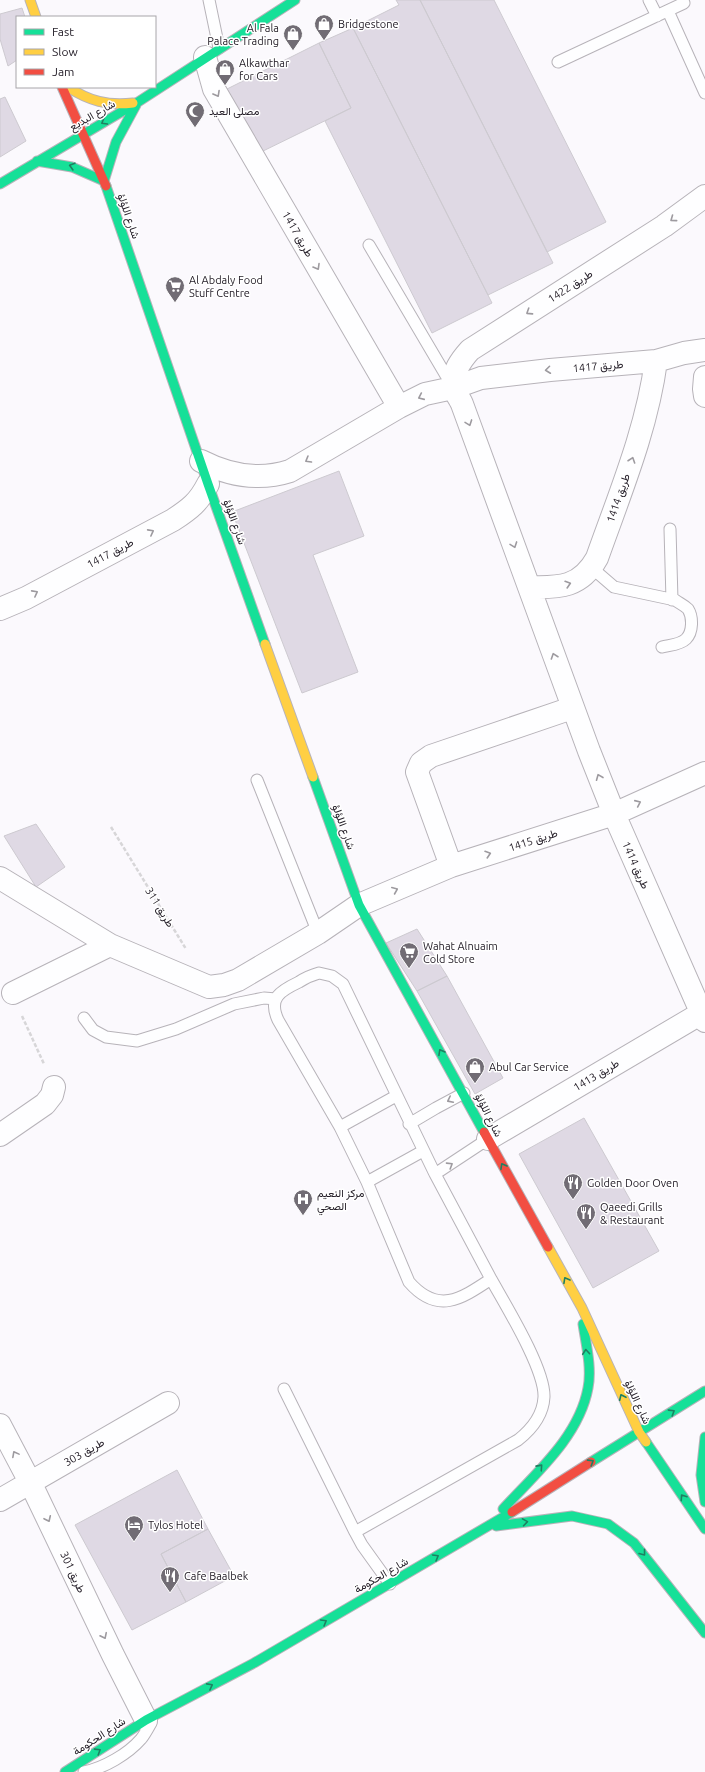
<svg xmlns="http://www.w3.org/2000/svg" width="705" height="1772" viewBox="0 0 705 1772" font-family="Ubuntu,Vazirmatn,sans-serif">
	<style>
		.building { fill: #dfd9e4; stroke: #cdcad0 }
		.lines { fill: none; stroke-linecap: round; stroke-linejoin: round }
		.lane-casing { stroke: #b7b3b9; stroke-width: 13 }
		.street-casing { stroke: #b7b3b9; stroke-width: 24 }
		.fast-casing { stroke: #b7b3b9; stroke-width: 11 }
		.slow-casing { stroke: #b7b3b9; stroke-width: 11 }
		.jam-casing { stroke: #b7b3b9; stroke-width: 11 }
		.path { stroke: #d7d6d8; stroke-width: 2.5; stroke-dasharray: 4 2; stroke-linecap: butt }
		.lane { stroke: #fefeff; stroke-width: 11 }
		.street { stroke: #fefeff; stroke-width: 22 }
		.fast { stroke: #16e098; stroke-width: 9 }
		.slow { stroke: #ffcf43; stroke-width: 9 }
		.jam { stroke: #f24e42; stroke-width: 9 }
		.oneway { stroke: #9d9a9f }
		.oneway2 { stroke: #1e8061 }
		.labels { text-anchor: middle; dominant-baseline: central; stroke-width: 3; stroke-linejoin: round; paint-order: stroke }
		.poi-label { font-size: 11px; fill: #26202a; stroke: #fff; text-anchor: start }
		.street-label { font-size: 11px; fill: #26202a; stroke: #fff }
	</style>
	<rect width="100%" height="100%" fill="#fbf9fd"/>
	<path class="building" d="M396,0H420L553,263L488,295L353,28L399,5Z
		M420,0H494L606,222L547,252Z
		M22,8L25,17H17V60L8,66L0,39V14Z
		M353,28L492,303L432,333L325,121L351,108L319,43Z
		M319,43L351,108L259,153L227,89Z
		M5,97L26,141L0,157V99Z
		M339,471L364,536L313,555L358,672L302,693L232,512Z
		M36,824L65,867L36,887L4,836Z
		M417,929L447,976L417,991L386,943Z
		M447,976L503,1078L475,1094L417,991Z
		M584,1118L659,1251L593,1288L519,1154Z
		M177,1470L208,1529L161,1554L186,1602L132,1630L75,1525Z
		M208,1529L234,1576L186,1602L161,1554Z"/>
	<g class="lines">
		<defs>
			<path id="lane" d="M209,0L219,48
				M649,0L657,16
				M668,11L705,93
				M558,62L684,3
				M369,245L451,384
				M670,529L672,600
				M592,568L614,587L675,600C679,603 684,605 688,609C693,617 693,632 686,639C680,645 669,645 662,647
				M257,780L318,933
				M319,973L332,976L343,984L435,1174L491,1279C461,1299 438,1315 409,1282L367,1182L340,1127L278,1020C268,998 280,991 299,982C305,978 312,975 319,973Z
				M84,1018L93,1030L106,1037L137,1041L176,1029L234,1004L264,998L276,999
				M409,1124L436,1108L464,1093
				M340,1127L396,1096
				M435,1174L488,1139
				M367,1182L423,1151
				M284,1389L355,1532L362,1545L390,1584
				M355,1532L518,1440C532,1429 543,1416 544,1397C545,1369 506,1306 491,1279
				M84,1772C104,1768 128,1754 141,1739C145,1734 148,1728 151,1723"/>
			<path id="street" d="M205,57L214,89L399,407
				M705,196L664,226L470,350C461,360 452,372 453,387C454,391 460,399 462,404L589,751L614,814L705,1021
				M705,377L704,389L705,396
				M201,461C230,476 259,481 290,471L399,407L425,394L453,388L481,378L550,370L656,361L684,353L705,350
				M530,587C560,588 581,587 597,558C620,493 647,429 656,361
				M0,609L26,598L173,520C190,509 199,502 208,484
				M451,866L417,772L421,763L431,756L572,708
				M0,878L110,945L209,987L224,985L238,980L318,933L359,905L451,866L614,814L705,773
				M13,993L110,945
				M0,1135L45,1104L52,1095L54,1087
				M488,1139L705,1011
				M0,1425L31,1484L113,1655L146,1720
				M0,1500L168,1403"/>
			<path id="fast" d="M37,161L72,167L104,181L116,142L136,105
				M0,184L138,102L295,0
				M106,186L208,484L265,644
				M313,777L359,905L484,1132
				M705,1437L701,1475L705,1502
				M646,1442L705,1529
				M591,1462L705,1391
				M503,1509C535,1474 579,1437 588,1388C592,1368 586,1344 583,1324
				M496,1526L572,1516L608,1524L634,1543L705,1633
				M65,1772L146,1720L254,1663L512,1512"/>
			<path id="slow" d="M30,0L36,17
				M68,87C89,101 108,106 133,103
				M265,644L313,777
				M548,1247L582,1308L639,1432L646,1442"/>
			<path id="jam" d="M62,87L106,186
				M484,1132L548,1247
				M512,1512L591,1462"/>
		</defs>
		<use href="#lane" class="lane-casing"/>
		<use href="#street" class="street-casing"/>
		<use href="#fast" class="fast-casing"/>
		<use href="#slow" class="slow-casing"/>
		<use href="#jam" class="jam-casing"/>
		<path class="path" d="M111,827L186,949
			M22,1016L44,1064"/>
		<use href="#lane" class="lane"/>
		<use href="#street" class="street"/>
		<use href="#fast" class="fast"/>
		<use href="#slow" class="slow"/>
		<use href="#jam" class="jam"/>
	</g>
	<defs><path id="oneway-chevron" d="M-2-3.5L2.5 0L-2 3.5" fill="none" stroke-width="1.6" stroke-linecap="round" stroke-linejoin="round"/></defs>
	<g class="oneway">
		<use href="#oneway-chevron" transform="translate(217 94) rotate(61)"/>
		<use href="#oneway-chevron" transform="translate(673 219) rotate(144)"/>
		<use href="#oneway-chevron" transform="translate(317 267) rotate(60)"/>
		<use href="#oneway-chevron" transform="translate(529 312) rotate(147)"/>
		<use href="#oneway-chevron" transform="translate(548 370) rotate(173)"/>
		<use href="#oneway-chevron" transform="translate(421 397) rotate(156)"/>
		<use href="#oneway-chevron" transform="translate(469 423) rotate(70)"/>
		<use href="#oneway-chevron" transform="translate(308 460) rotate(150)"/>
		<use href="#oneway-chevron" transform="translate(632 460) rotate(-71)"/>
		<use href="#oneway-chevron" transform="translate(151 532) rotate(-28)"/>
		<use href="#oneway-chevron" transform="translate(514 545) rotate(70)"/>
		<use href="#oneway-chevron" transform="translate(568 584) rotate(-17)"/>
		<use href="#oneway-chevron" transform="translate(35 593) rotate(-28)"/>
		<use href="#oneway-chevron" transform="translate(554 656) rotate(-109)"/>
		<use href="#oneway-chevron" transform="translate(599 777) rotate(-112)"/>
		<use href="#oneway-chevron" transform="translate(638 803) rotate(-24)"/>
		<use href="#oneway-chevron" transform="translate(488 854) rotate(-18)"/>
		<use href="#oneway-chevron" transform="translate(395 890) rotate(-23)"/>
		<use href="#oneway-chevron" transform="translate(450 1100) rotate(153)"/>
		<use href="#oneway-chevron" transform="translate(450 1165) rotate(-32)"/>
		<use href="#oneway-chevron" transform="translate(15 1454) rotate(-118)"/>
		<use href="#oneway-chevron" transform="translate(48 1519) rotate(65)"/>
		<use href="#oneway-chevron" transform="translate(104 1636) rotate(64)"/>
	</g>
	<g class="oneway2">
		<use href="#oneway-chevron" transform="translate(104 122) rotate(150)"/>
		<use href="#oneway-chevron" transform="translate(72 166) rotate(-164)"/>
		<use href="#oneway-chevron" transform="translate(441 1052) rotate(-119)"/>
		<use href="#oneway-chevron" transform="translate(503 1166) rotate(-119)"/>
		<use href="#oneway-chevron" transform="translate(566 1280) rotate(-119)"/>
		<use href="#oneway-chevron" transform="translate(586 1352) rotate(-95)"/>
		<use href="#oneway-chevron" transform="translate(622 1397) rotate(-115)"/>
		<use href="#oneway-chevron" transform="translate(672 1412) rotate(-32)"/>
		<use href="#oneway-chevron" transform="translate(591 1462) rotate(-32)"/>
		<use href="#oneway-chevron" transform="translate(540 1467) rotate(-48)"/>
		<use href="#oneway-chevron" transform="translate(683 1497) rotate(-124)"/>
		<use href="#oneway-chevron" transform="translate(525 1522) rotate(-9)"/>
		<use href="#oneway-chevron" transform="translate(643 1553) rotate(52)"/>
		<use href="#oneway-chevron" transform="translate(436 1557) rotate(-30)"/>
		<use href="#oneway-chevron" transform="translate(324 1622) rotate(-30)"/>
		<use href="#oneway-chevron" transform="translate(210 1686) rotate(-28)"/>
		<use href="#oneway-chevron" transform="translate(98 1751) rotate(-32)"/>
	</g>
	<defs>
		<symbol id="shop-pin" viewBox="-11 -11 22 30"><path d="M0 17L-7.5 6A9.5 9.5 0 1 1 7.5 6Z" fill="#716c74" stroke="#fff"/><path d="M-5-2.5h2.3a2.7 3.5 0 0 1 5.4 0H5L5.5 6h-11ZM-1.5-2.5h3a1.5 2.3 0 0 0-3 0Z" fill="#fff"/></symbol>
		<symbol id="mosque-pin" viewBox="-11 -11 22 30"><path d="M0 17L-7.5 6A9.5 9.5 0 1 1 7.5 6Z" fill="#716c74" stroke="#fff"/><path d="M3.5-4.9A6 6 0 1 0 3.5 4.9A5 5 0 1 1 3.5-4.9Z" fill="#fff"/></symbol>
		<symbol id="supermarket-pin" viewBox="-11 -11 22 30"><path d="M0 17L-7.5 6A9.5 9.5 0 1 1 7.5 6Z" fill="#716c74" stroke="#fff"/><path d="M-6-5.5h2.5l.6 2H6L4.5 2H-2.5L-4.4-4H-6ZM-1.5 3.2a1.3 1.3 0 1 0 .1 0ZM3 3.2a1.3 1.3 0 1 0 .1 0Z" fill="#fff"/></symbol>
		<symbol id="restaurant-pin" viewBox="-11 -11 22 30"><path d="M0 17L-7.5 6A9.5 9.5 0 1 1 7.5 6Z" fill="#716c74" stroke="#fff"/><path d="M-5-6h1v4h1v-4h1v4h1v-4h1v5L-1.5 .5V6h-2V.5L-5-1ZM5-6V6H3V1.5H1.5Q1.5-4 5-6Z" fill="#fff"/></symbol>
		<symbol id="hospital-pin" viewBox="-11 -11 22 30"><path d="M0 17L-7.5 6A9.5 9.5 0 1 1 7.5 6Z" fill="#716c74" stroke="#fff"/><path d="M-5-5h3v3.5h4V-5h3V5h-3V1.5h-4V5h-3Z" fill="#fff"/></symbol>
		<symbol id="hotel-pin" viewBox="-11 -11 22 30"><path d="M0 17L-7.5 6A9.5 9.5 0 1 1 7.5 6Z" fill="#716c74" stroke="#fff"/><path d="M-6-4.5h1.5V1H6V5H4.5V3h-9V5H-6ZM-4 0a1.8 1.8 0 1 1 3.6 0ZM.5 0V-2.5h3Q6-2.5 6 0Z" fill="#fff"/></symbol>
	</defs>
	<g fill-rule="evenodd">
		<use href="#shop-pin" x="313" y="13" width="22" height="30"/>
		<use href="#shop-pin" x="282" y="23" width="22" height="30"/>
		<use href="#shop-pin" x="214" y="58" width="22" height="30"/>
		<use href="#mosque-pin" x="184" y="100" width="22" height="30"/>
		<use href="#supermarket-pin" x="164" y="275" width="22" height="30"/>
		<use href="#supermarket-pin" x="398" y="941" width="22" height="30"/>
		<use href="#shop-pin" x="464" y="1056" width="22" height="30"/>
		<use href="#restaurant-pin" x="562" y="1172" width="22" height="30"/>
		<use href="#hospital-pin" x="292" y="1188" width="22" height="30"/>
		<use href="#restaurant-pin" x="575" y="1202" width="22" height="30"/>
		<use href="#hotel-pin" x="123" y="1514" width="22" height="30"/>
		<use href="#restaurant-pin" x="159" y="1565" width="22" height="30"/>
	</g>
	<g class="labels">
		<g class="poi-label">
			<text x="338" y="24">Bridgestone</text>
			<text x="279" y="28" text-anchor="end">Al Fala<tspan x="279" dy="13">Palace Trading</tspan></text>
			<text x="239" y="63">Alkawthar<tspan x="239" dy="13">for Cars</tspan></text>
			<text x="209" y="111">مصلى العيد</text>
			<text x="189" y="280">Al Abdaly Food<tspan x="189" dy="13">Stuff Centre</tspan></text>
			<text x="423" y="946">Wahat Alnuaim<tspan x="423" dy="13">Cold Store</tspan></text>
			<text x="489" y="1067">Abul Car Service</text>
			<text x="587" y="1183">Golden Door Oven</text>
			<text x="317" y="1193">مركز النعيم<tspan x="317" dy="13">الصحي</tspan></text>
			<text x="600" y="1207">Qaeedi Grills<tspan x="600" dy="13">&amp; Restaurant</tspan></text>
			<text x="148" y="1525">Tylos Hotel</text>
			<text x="184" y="1576">Cafe Baalbek</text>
		</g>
		<g class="street-label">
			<text transform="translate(92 115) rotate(-30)">شارع البديع</text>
			<text transform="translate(129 216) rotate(71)">شارع اللؤلؤ</text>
			<text transform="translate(298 234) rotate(60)">طريق 1417</text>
			<text transform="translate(570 286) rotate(-33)">طريق 1422</text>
			<text transform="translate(598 366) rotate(-5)">طريق 1417</text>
			<text transform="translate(618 498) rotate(-71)">طريق 1414</text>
			<text transform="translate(235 522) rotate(70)">شارع اللؤلؤ</text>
			<text transform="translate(110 553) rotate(-28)">طريق 1417</text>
			<text transform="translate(344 827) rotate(70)">شارع اللؤلؤ</text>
			<text transform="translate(533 840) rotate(-18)">طريق 1415</text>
			<text transform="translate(636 865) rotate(66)">طريق 1414</text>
			<text transform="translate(160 907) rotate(58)">طريق 311</text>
			<text transform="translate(596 1075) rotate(-31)">طريق 1413</text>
			<text transform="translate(489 1115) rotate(63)">شارع اللؤلؤ</text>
			<text transform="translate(638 1402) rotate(65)">شارع اللؤلؤ</text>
			<text transform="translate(84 1452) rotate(-30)">طريق 303</text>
			<text transform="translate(73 1572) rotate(65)">طريق 301</text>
			<text transform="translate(381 1575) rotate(-30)">شارع الحكومة</text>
			<text transform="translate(99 1736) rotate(-33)">شارع الحكومة</text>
		</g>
	</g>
	<rect x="16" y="16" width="140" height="72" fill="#ffffff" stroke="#a8a6aa"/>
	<rect x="24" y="29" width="20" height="6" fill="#16e098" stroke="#a8a6aa"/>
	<text x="52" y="36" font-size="12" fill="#26202a">Fast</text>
	<rect x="24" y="49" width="20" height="6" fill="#ffcf43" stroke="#a8a6aa"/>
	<text x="52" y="56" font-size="12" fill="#26202a">Slow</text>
	<rect x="24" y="69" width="20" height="6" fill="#f24e42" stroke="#a8a6aa"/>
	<text x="52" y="76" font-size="12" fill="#26202a">Jam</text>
</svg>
